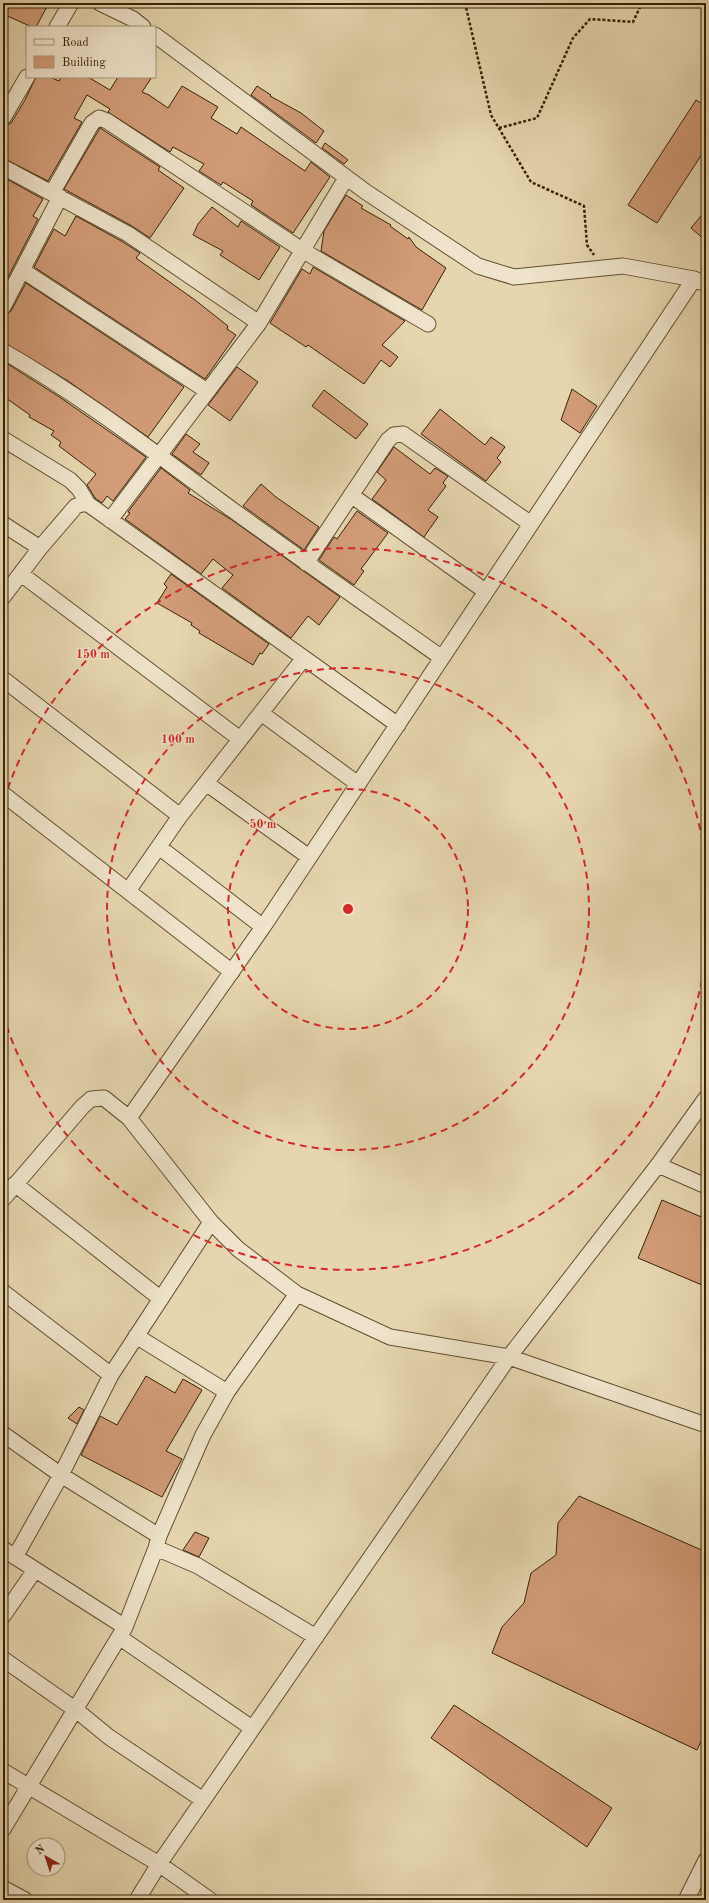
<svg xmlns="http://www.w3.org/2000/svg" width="709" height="1903" viewBox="0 0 709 1903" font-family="'Old Standard TT',serif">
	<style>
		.building { fill: #d29c78; stroke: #362207 }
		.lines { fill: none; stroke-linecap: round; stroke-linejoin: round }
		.minor-casing { stroke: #624f31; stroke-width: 17 }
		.path { stroke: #362207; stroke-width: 2.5; stroke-dasharray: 3 2; stroke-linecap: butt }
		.minor { stroke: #efe4cb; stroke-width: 15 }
		.ring { fill: none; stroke: #d62828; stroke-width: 2; stroke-dasharray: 7 5 }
		.centre { fill: #d62828; stroke: #efe4cb; stroke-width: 2 }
		.ring-label { font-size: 12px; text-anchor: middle; font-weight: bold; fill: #d62828; stroke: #efe4cb; stroke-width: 3; stroke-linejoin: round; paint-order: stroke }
	</style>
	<rect width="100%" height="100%" fill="#e6d6af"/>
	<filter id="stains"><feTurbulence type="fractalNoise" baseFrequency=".005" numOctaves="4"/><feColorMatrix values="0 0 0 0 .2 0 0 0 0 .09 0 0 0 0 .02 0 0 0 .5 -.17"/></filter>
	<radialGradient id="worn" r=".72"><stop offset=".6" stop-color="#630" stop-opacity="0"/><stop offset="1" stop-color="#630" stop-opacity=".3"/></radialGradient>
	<path class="building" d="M3,3H49L36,27H32L3,14Z
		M36,77H50L59,81L61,77H88L110,90L118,77H152L142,92L149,95L168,108L182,86L218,107L211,118L237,134L241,127L305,171L311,162L330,177L293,233L251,205L253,201L223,182L221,185L199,171L204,164L173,147L170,152L108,112L110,109L87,95L74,118L82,122L48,181L3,158V127L11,123L25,100Z
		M257,86L271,95L270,96L301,113L324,131L316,143L251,95Z
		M696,100L706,106V148L657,223L628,205Z
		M100,128L160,167L158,170L184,188L150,238L132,226L64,189Z
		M325,143L343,156L348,160L344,164L322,148Z
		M3,177L43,199L33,216L38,219L3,287Z
		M346,195L363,206L361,208L391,225L390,226L408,239L409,237L416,247L446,268L422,310L321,251L324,231Z
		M212,207L238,227L241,221L280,247L259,280L220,255L223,251L193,235L198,224Z
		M706,210V241L691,228Z
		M76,216L123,242L140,253L136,258L195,300L228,326L227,329L236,335L205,379L34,267L54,229L65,236Z
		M313,267L405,321L382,345L398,357L390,367L381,360L364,384L308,345L306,347L270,323L302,269L310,274Z
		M26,283L184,387L148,437L68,381L3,342V316L11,311Z
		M3,361L58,396L146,457L113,501L107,496L102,503L95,498L87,485L96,474L59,446L61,442L51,435L54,431L29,417L30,415L3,396Z
		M237,367L258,382L230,421L208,405Z
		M572,389L597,406L580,433L561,420Z
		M324,390L368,424L356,439L312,406Z
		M440,409L485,445L491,437L505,447L497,458L501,462L486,481L421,434Z
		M186,434L200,444L193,452L209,463L201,475L172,454Z
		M394,447L430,474L435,468L448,476L443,483L446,486L428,510L438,517L424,537L372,499L386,480L377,472Z
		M161,468L190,490L188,493L232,520L340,597L319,625L308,616L291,638L222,588L233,575L213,559L201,574L125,519L130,513L128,512Z
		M261,484L276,497L319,527L304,550L243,506Z
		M357,511L388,533L361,569L364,571L354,585L319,560L334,537L337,539Z
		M171,574L269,644L262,654L260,653L253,665L199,633L200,631L191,625L192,623L157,603L167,587L164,584Z
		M662,1200L706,1219V1275L702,1285L638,1258Z
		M146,1376L175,1393L183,1379L202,1390L166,1451L182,1459L162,1497L81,1455L100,1416L117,1425Z
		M79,1407L84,1410L77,1424L68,1418Z
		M579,1496L706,1552V1730L697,1750L492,1653L502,1627L524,1603L531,1573L556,1555L558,1523Z
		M195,1532L209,1538L199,1557L183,1550Z
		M454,1705L612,1808L587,1847L431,1738Z"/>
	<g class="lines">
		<defs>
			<path id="minor" d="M100,3L133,19L143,27
				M57,27L71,3
				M155,35L366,192L478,266L514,277L623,266L694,279L706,284
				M3,118L27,77
				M3,167L128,234L259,323
				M52,193L92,123L99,118L107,121L302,250L428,324
				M22,270L207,391
				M3,307L60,197
				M3,351C85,398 159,456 234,511C303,561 373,609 442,658
				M3,439L70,480L79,489L88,504L398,725
				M351,495L485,591
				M110,520L259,323L346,178
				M3,524L40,548
				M306,563L388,440L394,435L403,434L531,524
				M21,574L240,739
				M3,597L40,548L76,506L82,504H88
				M3,679L180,816
				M261,713L358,784
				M206,783L309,857
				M3,794L232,972
				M159,847L263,927
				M128,891L180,816L304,658
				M129,1118L263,927L694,279
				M658,1165L706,1186
				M15,1184L161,1299
				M3,1199L82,1107L91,1099L104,1098L129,1118L211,1222L238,1249L297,1294L390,1337L509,1357L706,1425
				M3,1292L111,1375
				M136,1336L227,1392
				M3,1434L61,1475L159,1536
				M156,1548L198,1566L316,1637
				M3,1549L125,1627
				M15,1557L61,1475L111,1375L211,1222
				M3,1616L35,1570
				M119,1637L252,1728
				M3,1659L76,1710L109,1737L203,1800
				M3,1771L159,1864L210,1900
				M3,1829L125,1627L156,1548L159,1536L203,1435L227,1392L297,1294
				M3,1888L25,1900
				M137,1900L159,1864L509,1357L658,1165L706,1098
				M686,1900L706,1860"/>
		</defs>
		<use href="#minor" class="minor-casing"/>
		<path class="path" d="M465,3L491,115L531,182L584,206L587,245L594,255
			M499,128L537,118L573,38L590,19L633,22L642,3"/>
		<use href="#minor" class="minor"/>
	</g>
	<g class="ring">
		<circle cx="348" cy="909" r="120"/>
		<circle cx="348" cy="909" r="241"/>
		<path d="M706 956A361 361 0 0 1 4 1018M4 800A361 361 0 0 1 706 862"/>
	</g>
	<circle cx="348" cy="909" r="6" class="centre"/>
	<g class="ring-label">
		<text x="93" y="658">150 m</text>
		<text x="178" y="743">100 m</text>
		<text x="263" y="828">50 m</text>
	</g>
	<rect width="709" height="1903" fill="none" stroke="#e6d6af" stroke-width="16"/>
	<rect x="4" y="4" width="701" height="1895" fill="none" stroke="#362207" stroke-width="2"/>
	<rect x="8" y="8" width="693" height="1887" fill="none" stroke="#362207"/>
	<rect x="26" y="26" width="130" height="52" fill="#efe4cb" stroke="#a5967d"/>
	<rect x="34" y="39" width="20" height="6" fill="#efe4cb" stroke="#a5967d"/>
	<text x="62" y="46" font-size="12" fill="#362207">Road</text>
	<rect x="34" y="56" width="20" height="12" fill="#d29c78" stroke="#a5967d"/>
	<text x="62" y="66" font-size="12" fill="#362207">Building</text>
	<g transform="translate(46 1857) rotate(321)"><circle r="19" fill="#efe4cb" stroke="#a5967d"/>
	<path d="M0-3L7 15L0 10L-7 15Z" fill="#8f2418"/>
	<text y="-6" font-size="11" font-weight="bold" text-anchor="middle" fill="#362207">N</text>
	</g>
	<rect width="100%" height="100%" filter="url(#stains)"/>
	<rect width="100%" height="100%" fill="url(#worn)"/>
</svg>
